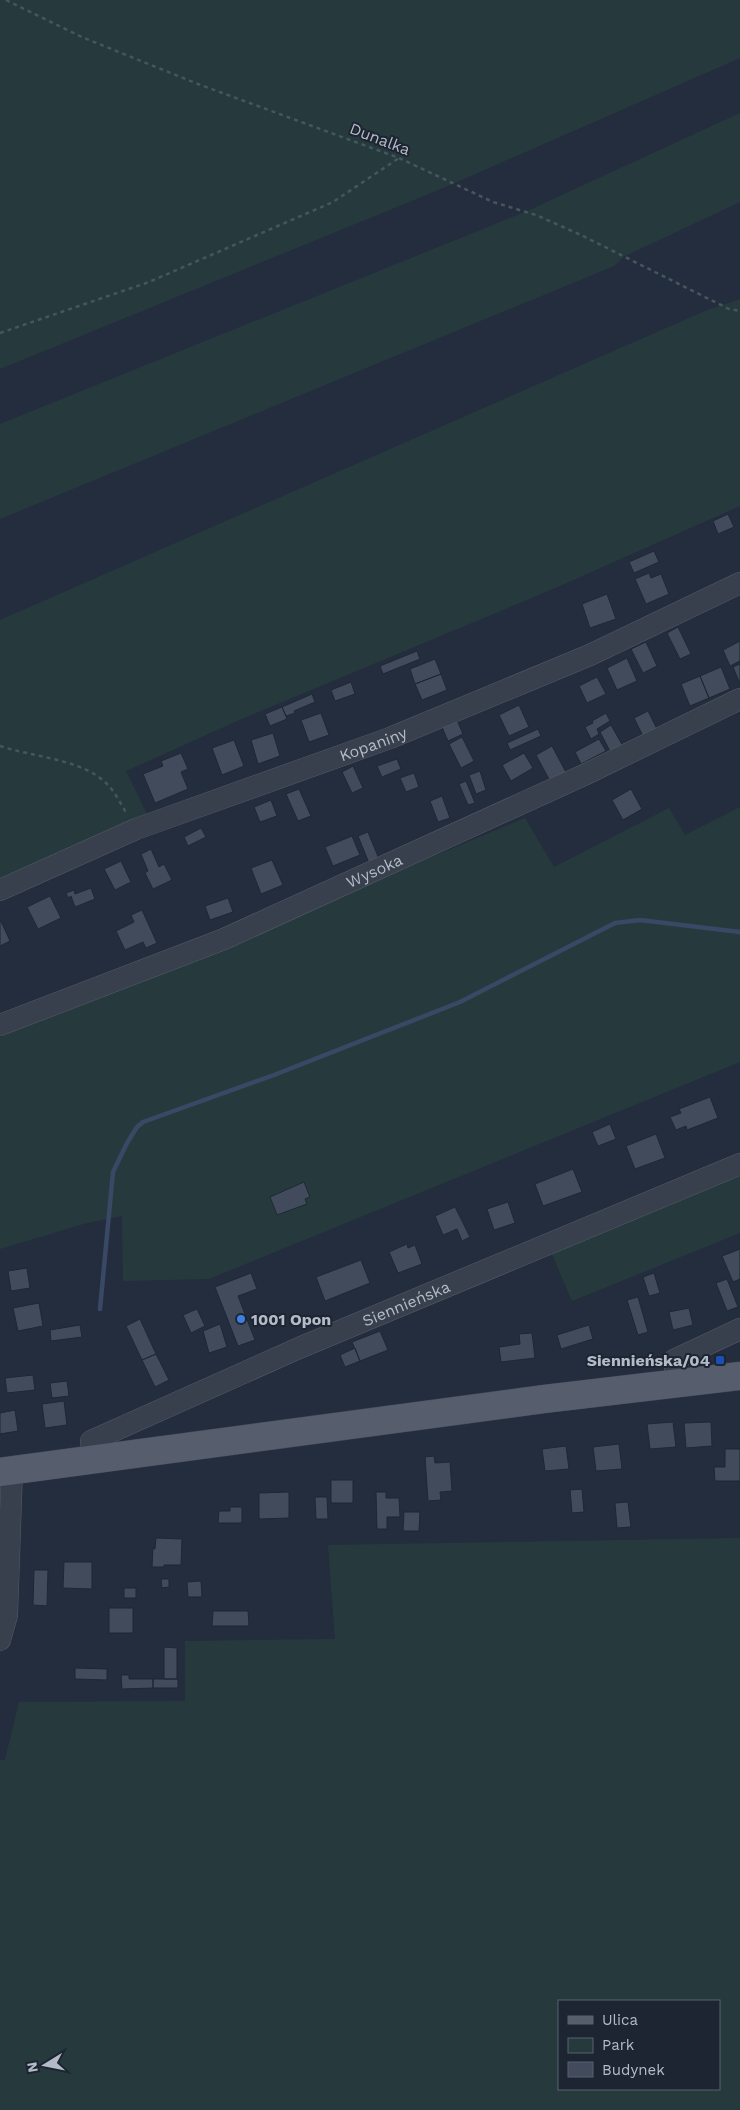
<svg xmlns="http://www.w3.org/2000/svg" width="740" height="2110" viewBox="0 0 740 2110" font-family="'Work Sans',sans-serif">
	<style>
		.green { fill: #263a3e; fill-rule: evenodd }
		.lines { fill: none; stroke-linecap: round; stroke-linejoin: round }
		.stream { stroke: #394864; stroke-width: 4.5 }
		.building { fill: #414b5c; stroke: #1f2734 }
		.minor-casing { stroke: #535b68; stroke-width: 22 }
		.major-casing { stroke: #414956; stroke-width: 29 }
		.path { stroke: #44575b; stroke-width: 2.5; stroke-dasharray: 4 4; stroke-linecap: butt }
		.minor { stroke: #38404d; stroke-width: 21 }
		.major { stroke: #565e6d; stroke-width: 28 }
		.shop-dot { fill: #3f7fe0; stroke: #1d2532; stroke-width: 2 }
		.transit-dot { fill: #1a4fb4; stroke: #1d2532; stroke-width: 2 }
		.labels { text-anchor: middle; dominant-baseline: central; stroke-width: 4; stroke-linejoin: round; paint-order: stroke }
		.street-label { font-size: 16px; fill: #b4bbc8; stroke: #1d2532 }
		.poi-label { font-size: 16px; font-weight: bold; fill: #b4bbc8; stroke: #1d2532; text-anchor: start }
	</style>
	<rect width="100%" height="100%" fill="#242d3d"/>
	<path class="green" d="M0,0H740V58L441,189L0,369Z
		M740,113V202L623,257L614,266L0,519V424L525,212Z
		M740,299V506L553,589L244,718L126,771L148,816L0,880V620L705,311Z
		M740,807V1062L209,1279L123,1281L122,1216L87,1223L0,1249V1037L525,818L554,867L669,808L685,835Z
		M740,1173V1233L572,1301L551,1252Z
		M740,1538V2110H0V1760H5L19,1702L185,1701V1641L335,1639L328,1545ZM559,2001H719V2089H559Z"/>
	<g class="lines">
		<path class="stream" d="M100,1309L113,1172L127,1143L137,1127L143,1122L274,1075L460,1002L615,923L640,920L740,932"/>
	</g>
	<path class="building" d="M728,514L734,527L718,534L713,521Z
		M654,551L659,562L634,573L629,562Z
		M649,573L651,578L661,574L669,594L646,604L635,579Z
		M607,594L616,619L590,628L582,604Z
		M678,627L691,654L680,659L667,633Z
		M740,641V661L730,666L723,650Z
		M646,642L657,666L643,673L631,649Z
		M417,651L420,659L383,674L380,666Z
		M627,658L637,681L617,690L607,668Z
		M435,659L441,674L415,684L410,669Z
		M740,664V684L733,667Z
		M721,667L730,689L709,698L700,676Z
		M441,674L447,690L422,700L415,684Z
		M700,676L709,698L690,706L681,684Z
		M597,677L606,694L587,703L579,686Z
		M351,682L355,694L335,701L331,690Z
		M312,694L315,702L294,711L295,713L286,716L282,707Z
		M519,705L529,727L509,736L499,715Z
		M282,707L287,719L270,726L265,714Z
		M648,711L657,729L643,736L634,718Z
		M321,713L329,735L309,742L301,720Z
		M606,713L610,721L597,729L599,734L591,739L585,727L593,723L592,721Z
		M456,718L463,734L448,741L441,725Z
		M611,725L624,748L612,755L600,732Z
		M538,729L541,736L510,750L507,743Z
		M273,733L280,756L258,764L251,740Z
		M462,737L474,761L461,768L449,744Z
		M599,739L606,751L581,764L575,752Z
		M234,740L244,766L222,775L212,748Z
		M552,746L567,774L551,783L536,755Z
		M181,753L188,769L181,772L188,789L155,803L143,774L163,766L161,761Z
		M524,753L533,768L511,781L502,765Z
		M397,759L401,769L382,777L377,766Z
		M353,766L363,788L352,793L342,772Z
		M480,771L486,790L476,794L469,775Z
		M414,773L419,787L406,792L400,778Z
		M466,781L475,803L468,805L459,784Z
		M299,789L311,816L298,821L286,794Z
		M631,789L642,809L623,820L612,800Z
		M442,796L450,818L438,822L430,801Z
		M271,800L277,816L260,822L254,807Z
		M201,828L206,837L188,846L184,837Z
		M368,832L379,859L369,863L358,836Z
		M352,836L360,855L333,866L325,847Z
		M151,849L159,867L164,864L172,880L153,889L145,873L148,871L141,854Z
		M272,860L283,885L261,894L251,868Z
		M121,861L131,882L115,890L104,869Z
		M91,888L95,899L75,907L71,896L68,898L66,893L74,890L75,894Z
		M50,896L61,918L38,929L27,907Z
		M228,898L233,912L210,920L205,906Z
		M142,910L157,943L146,948L143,942L125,950L116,931L134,922L131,915Z
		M0,919L10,941L0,946Z
		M710,1097L718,1118L687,1130L686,1126L676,1130L670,1117L681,1113L679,1109Z
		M610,1124L616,1139L598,1146L592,1132Z
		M656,1134L665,1158L635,1169L626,1146Z
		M573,1169L582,1192L543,1206L535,1184Z
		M304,1182L310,1197L305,1199L307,1204L277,1215L270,1197Z
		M508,1202L515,1223L494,1230L487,1209Z
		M455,1207L470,1237L462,1241L457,1229L443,1235L435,1216Z
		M407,1244L408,1248L415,1245L422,1264L398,1273L389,1252Z
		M740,1249V1279L733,1282L722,1256Z
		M361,1260L370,1283L325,1301L316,1277Z
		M27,1268L30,1288L11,1291L8,1271Z
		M251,1273L257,1289L238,1296L255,1340L238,1346L215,1287Z
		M654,1273L660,1293L649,1296L643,1277Z
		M727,1279L738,1307L727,1311L716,1283Z
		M638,1297L648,1332L638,1335L627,1300Z
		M39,1303L43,1326L18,1331L13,1308Z
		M689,1308L693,1325L673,1330L669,1312Z
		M197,1309L205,1326L191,1333L183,1315Z
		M140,1319L156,1354L142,1360L126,1326Z
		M220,1324L227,1347L209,1353L203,1331Z
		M80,1325L82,1337L51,1341L50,1330Z
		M589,1325L593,1339L561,1349L557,1335Z
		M380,1331L388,1350L360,1361L352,1342Z
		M532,1333L535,1358L501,1362L499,1347L520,1344L519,1334Z
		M355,1348L360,1361L345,1367L340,1355Z
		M156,1354L169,1380L155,1387L142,1360Z
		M33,1375L35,1390L7,1393L5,1378Z
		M67,1381L69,1396L52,1398L50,1383Z
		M64,1401L67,1425L45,1428L42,1404Z
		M15,1410L18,1431L0,1434V1413Z
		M673,1422L676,1447L650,1449L647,1424Z
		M711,1422L712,1446L686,1448L684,1423Z
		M619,1444L622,1469L596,1471L593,1447Z
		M566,1446L569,1469L545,1471L542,1449Z
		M725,1449H740V1481H715L714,1467H725Z
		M434,1456L435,1463L450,1462L452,1491L440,1492L441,1500L428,1501L425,1457Z
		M331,1480H353V1503H331Z
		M582,1489L584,1512L572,1513L570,1490Z
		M289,1492V1518L259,1519V1493Z
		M376,1492H386V1498H399L400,1517H387V1529H377Z
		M315,1497H327L328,1519H316Z
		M628,1502L631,1527L617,1528L615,1503Z
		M230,1507H242V1523H218L219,1511H230Z
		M404,1512H420L419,1531H403Z
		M156,1538L182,1539L181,1565H164V1567H152L153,1548L155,1549Z
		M64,1562H92V1589L63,1588Z
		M34,1570H48L47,1606L33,1605Z
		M161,1579H169V1587L162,1588Z
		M201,1581L202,1597H188L187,1582Z
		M124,1588H136V1598H124Z
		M109,1608H133V1633H109Z
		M213,1611H248L249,1626H212Z
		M164,1647L177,1648V1679H164Z
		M75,1668L107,1669V1680L75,1679Z
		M121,1675H129V1679H153V1688L122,1689Z
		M153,1679H178V1688H153Z"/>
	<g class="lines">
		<defs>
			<g id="minor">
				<path id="s1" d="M0,890L136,829L390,738L590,655L740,583"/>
				<path id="s2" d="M0,1025L224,939L584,775L740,699"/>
				<path d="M677,1382L674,1360L740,1329"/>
				<path id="s3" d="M93,1459L91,1441L299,1348L740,1164"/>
				<path d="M0,1640L7,1615L12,1469"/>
			</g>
			<path id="major" d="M0,1472L544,1399L740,1376"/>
		</defs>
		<use href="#minor" class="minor-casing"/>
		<use href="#major" class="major-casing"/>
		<path class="path" d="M6,0L84,38L198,84L399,158L493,202L536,215L581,235L729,309L740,311
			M0,333L149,282L333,202L399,158
			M0,746C32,757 84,759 108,785C116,793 121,805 127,814"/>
		<use href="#minor" class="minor"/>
		<use href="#major" class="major"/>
	</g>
	<circle class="shop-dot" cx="241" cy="1319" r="5"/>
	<rect class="transit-dot" x="715" y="1355" width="10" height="10" rx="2.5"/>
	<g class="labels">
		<g class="street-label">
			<text transform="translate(380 139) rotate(21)">Dunalka</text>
			<text stroke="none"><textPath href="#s1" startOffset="401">Kopaniny</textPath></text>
			<text stroke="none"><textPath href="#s2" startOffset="405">Wysoka</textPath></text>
			<text stroke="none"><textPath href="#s3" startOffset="362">Siennieńska</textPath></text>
		</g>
		<g class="poi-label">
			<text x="251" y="1319">1001 Opon</text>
			<text x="710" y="1360" text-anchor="end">Siennieńska/04</text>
		</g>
	</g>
	<rect x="558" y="2000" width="162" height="90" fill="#1d2532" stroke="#59616e"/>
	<rect x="568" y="2016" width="25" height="8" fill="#565e6d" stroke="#59616e"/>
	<text x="602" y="2025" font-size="15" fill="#b4bbc8">Ulica</text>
	<rect x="568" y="2038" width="25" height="15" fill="#263a3e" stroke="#59616e"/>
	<text x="602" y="2050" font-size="15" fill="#b4bbc8">Park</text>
	<rect x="568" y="2062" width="25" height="15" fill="#414b5c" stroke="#59616e"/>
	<text x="602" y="2075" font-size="15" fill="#b4bbc8">Budynek</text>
	<g transform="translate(45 2065) rotate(260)" stroke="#1d2532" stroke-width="4" paint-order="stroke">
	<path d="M0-4L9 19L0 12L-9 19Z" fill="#b4bbc8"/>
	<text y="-8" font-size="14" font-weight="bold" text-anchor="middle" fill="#b4bbc8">N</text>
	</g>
</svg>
